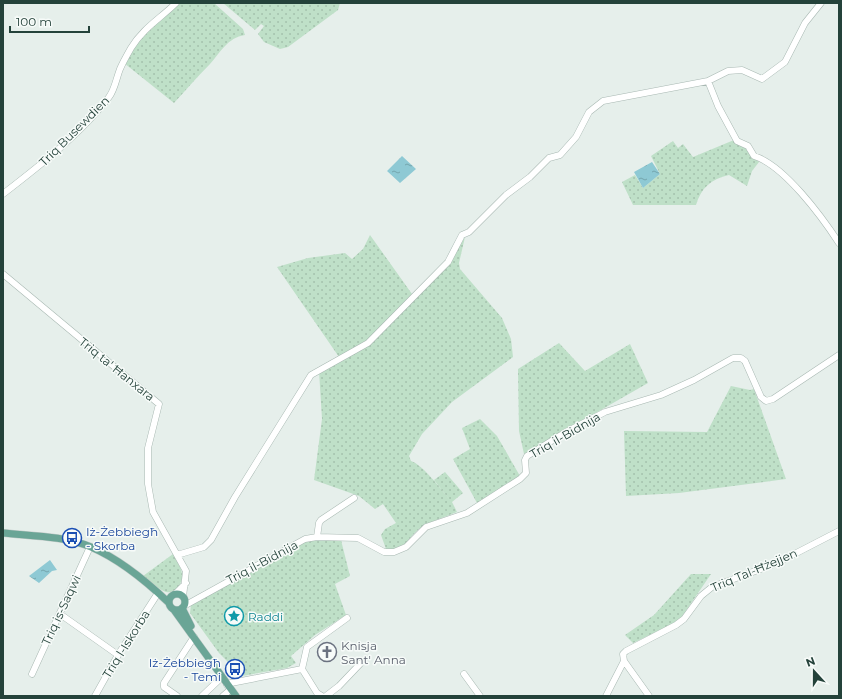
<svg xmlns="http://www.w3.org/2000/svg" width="842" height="699" viewBox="0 0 842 699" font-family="Montserrat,sans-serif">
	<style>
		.grass { fill: url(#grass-dots) }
		.water { fill: url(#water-ripples) }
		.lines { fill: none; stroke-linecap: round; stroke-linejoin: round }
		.minor-casing { stroke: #a8b8b2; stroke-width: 7 }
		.major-casing { stroke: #c2cac8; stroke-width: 8 }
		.minor { stroke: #fff; stroke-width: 6 }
		.major { stroke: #6aa596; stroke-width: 7 }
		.labels { text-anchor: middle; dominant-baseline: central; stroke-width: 3; stroke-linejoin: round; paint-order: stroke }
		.street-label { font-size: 12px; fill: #24423a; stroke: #f7fbf9 }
		.transit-label { font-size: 12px; fill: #164399; stroke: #f7fbf9; text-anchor: start }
		.culture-label { font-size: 12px; fill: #0d838f; stroke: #f7fbf9; text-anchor: start }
		.worship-label { font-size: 12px; fill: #5b616d; stroke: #f7fbf9; text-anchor: start }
	</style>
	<defs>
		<pattern id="grass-dots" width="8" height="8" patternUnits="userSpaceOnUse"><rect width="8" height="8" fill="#bfe0c8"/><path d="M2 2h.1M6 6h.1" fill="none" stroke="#a4c1ad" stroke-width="1.8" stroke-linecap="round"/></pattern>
		<pattern id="water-ripples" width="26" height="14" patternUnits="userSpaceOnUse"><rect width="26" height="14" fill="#8ec9d4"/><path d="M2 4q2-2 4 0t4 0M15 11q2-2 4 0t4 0" fill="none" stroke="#74a5ad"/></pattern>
	</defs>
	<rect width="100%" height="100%" fill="#e6efeb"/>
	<path class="grass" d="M178,3H214L243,29L245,35C227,38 221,52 210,64C197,77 186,90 174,103L124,63L136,44Z
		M223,3H340L338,10L288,47L280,49L264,42L258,34L264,26L261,24L255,30Z
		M734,140L744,146L759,162L752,171L747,186L729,175C711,179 701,188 696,205H633L622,182L635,175L643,188L660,174L651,156L673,141L678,148L683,144L693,157Z
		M370,235L412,294L391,319L367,341L339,357L277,267L308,258L345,253L352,259L363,249Z
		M465,237L459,263L460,269L502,318L511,339L513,357L452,402L422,434L409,456L411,461C423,465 441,489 450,500L434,480L445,472L463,493L452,502L457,512C445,517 430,521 419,529C406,539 407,551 386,549L381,535L385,529L396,523L383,504L375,509L359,496L314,480L322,419L319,371L369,344L450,262Z
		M559,343L585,371L630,344L648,383L524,454L519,431L518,369Z
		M731,386L750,390L754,389L786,479L679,493L626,496L624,431L707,432Z
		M480,419L497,436L520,476L477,503L453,459L470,449L462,428Z
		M309,540H341L350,576L335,584L346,615L315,635L291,656L296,663L287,668L242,676L219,653L190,613L191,605L276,558L284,556L285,551Z
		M173,554C179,565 188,576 177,588C174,591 171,593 166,592C158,589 150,581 143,576Z
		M691,574H711L679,621L633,643L625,635L654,615Z"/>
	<path class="water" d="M402,156L416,169L400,183L387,171Z
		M652,162L660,174L643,188L634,172Z
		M50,560L57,570L52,571L39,583L29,576Z"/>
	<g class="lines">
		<defs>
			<path id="minor" d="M708,81L718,106L737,141L748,146L754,156C784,165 822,217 839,243
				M3,194C38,167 82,133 109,97C115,89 116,79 120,69C123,62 127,55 131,48C143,28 161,18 176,3
				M3,274L159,404L148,448V484L153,512L186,571L183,597
				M317,537L319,523L321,520L354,498
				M177,555L204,547L211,540L235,497L311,375L368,343L448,262L462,235L469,232L506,195L530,177L549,158L560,155L576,137L589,112L603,101L708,81L728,71L742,70L762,79L785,62L805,23L821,3
				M175,594L186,583
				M184,606L305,539L317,537L358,538L384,552H394L406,547L426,527L467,513L520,479L526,473L525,460L527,456L566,432L605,412L661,395L694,380L733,358H741L745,361L761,397L766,401L773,399L839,355
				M60,614L118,655
				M302,669L317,693L322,696
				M32,674L90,547
				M464,674L480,696
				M227,685L231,683L302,669L307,647L347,618
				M95,696L118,655L158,593
				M177,696L164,687V683L194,637
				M202,696L222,677
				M223,696L230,690
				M326,696L339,686L360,664
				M606,696L624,661
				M649,696L624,661L623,654L626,651L676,625L684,619L701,596L712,587L777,563L839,531"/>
			<path id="major" d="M3,533C32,536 64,536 91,547C119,559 146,581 168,602
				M169 602a8 8 0 1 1 16 0a8 8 0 1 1-16 0Z
				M182,608L191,626
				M174,610L236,696"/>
		</defs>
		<use href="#minor" class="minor-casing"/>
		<use href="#major" class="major-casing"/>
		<use href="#minor" class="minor"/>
		<use href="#major" class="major"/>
	</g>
	<defs>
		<symbol id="bus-ring" viewBox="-11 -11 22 22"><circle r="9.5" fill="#f7fbf9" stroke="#1a4fb4" stroke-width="1.5"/><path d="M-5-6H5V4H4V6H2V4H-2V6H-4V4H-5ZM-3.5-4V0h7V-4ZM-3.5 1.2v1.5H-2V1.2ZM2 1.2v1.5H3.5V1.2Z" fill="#1a4fb4"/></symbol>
		<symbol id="sight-ring" viewBox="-11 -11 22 22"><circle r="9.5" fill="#f7fbf9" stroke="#0f9aa8" stroke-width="1.5"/><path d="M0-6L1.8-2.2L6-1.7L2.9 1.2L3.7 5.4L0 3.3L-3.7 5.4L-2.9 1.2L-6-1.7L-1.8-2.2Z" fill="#0f9aa8"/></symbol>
		<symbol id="church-ring" viewBox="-11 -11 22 22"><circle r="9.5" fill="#f7fbf9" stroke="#6b7280" stroke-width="1.5"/><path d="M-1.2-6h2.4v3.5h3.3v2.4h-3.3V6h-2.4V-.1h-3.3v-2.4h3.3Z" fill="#6b7280"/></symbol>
	</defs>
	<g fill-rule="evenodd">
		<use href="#bus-ring" x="61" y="527" width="22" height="22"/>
		<use href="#sight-ring" x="223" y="605" width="22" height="22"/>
		<use href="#church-ring" x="316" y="641" width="22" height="22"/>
		<use href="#bus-ring" x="224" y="658" width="22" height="22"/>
	</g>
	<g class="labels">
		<g class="street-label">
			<text transform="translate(74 131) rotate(-45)">Triq Busewdien</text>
			<text transform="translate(117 369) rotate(39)">Triq ta' Ħanxara</text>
			<text transform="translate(565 435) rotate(-30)">Triq il-Bidnija</text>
			<text transform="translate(262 562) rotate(-28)">Triq il-Bidnija</text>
			<text transform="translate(754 570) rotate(-23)">Triq Tal-Ħżejjen</text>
			<text transform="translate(61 610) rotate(-65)">Triq is-Saqwi</text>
			<text transform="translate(126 644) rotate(-58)">Triq l-Iskorba</text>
		</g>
		<g class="transit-label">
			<text x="86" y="531">Iż-Żebbiegħ<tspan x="86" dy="14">- Skorba</tspan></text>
			<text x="221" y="662" text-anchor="end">Iż-Żebbiegħ<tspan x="221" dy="14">- Temi</tspan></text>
		</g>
		<g class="culture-label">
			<text x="248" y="616">Raddi</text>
		</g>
		<g class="worship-label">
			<text x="341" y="645">Knisja<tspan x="341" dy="14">Sant' Anna</tspan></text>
		</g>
	</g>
	<rect width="842" height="699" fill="none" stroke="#24423a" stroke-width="8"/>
	<g transform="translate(814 671) rotate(339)" stroke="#f7fbf9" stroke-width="3" paint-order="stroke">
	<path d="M0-3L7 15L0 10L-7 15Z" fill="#24423a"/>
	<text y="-6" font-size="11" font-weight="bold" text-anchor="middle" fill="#24423a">N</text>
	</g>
	<path d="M10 26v6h79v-6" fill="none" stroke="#24423a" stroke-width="2"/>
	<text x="16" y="26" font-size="12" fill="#24423a" stroke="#f7fbf9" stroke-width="3" paint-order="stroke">100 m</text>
</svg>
